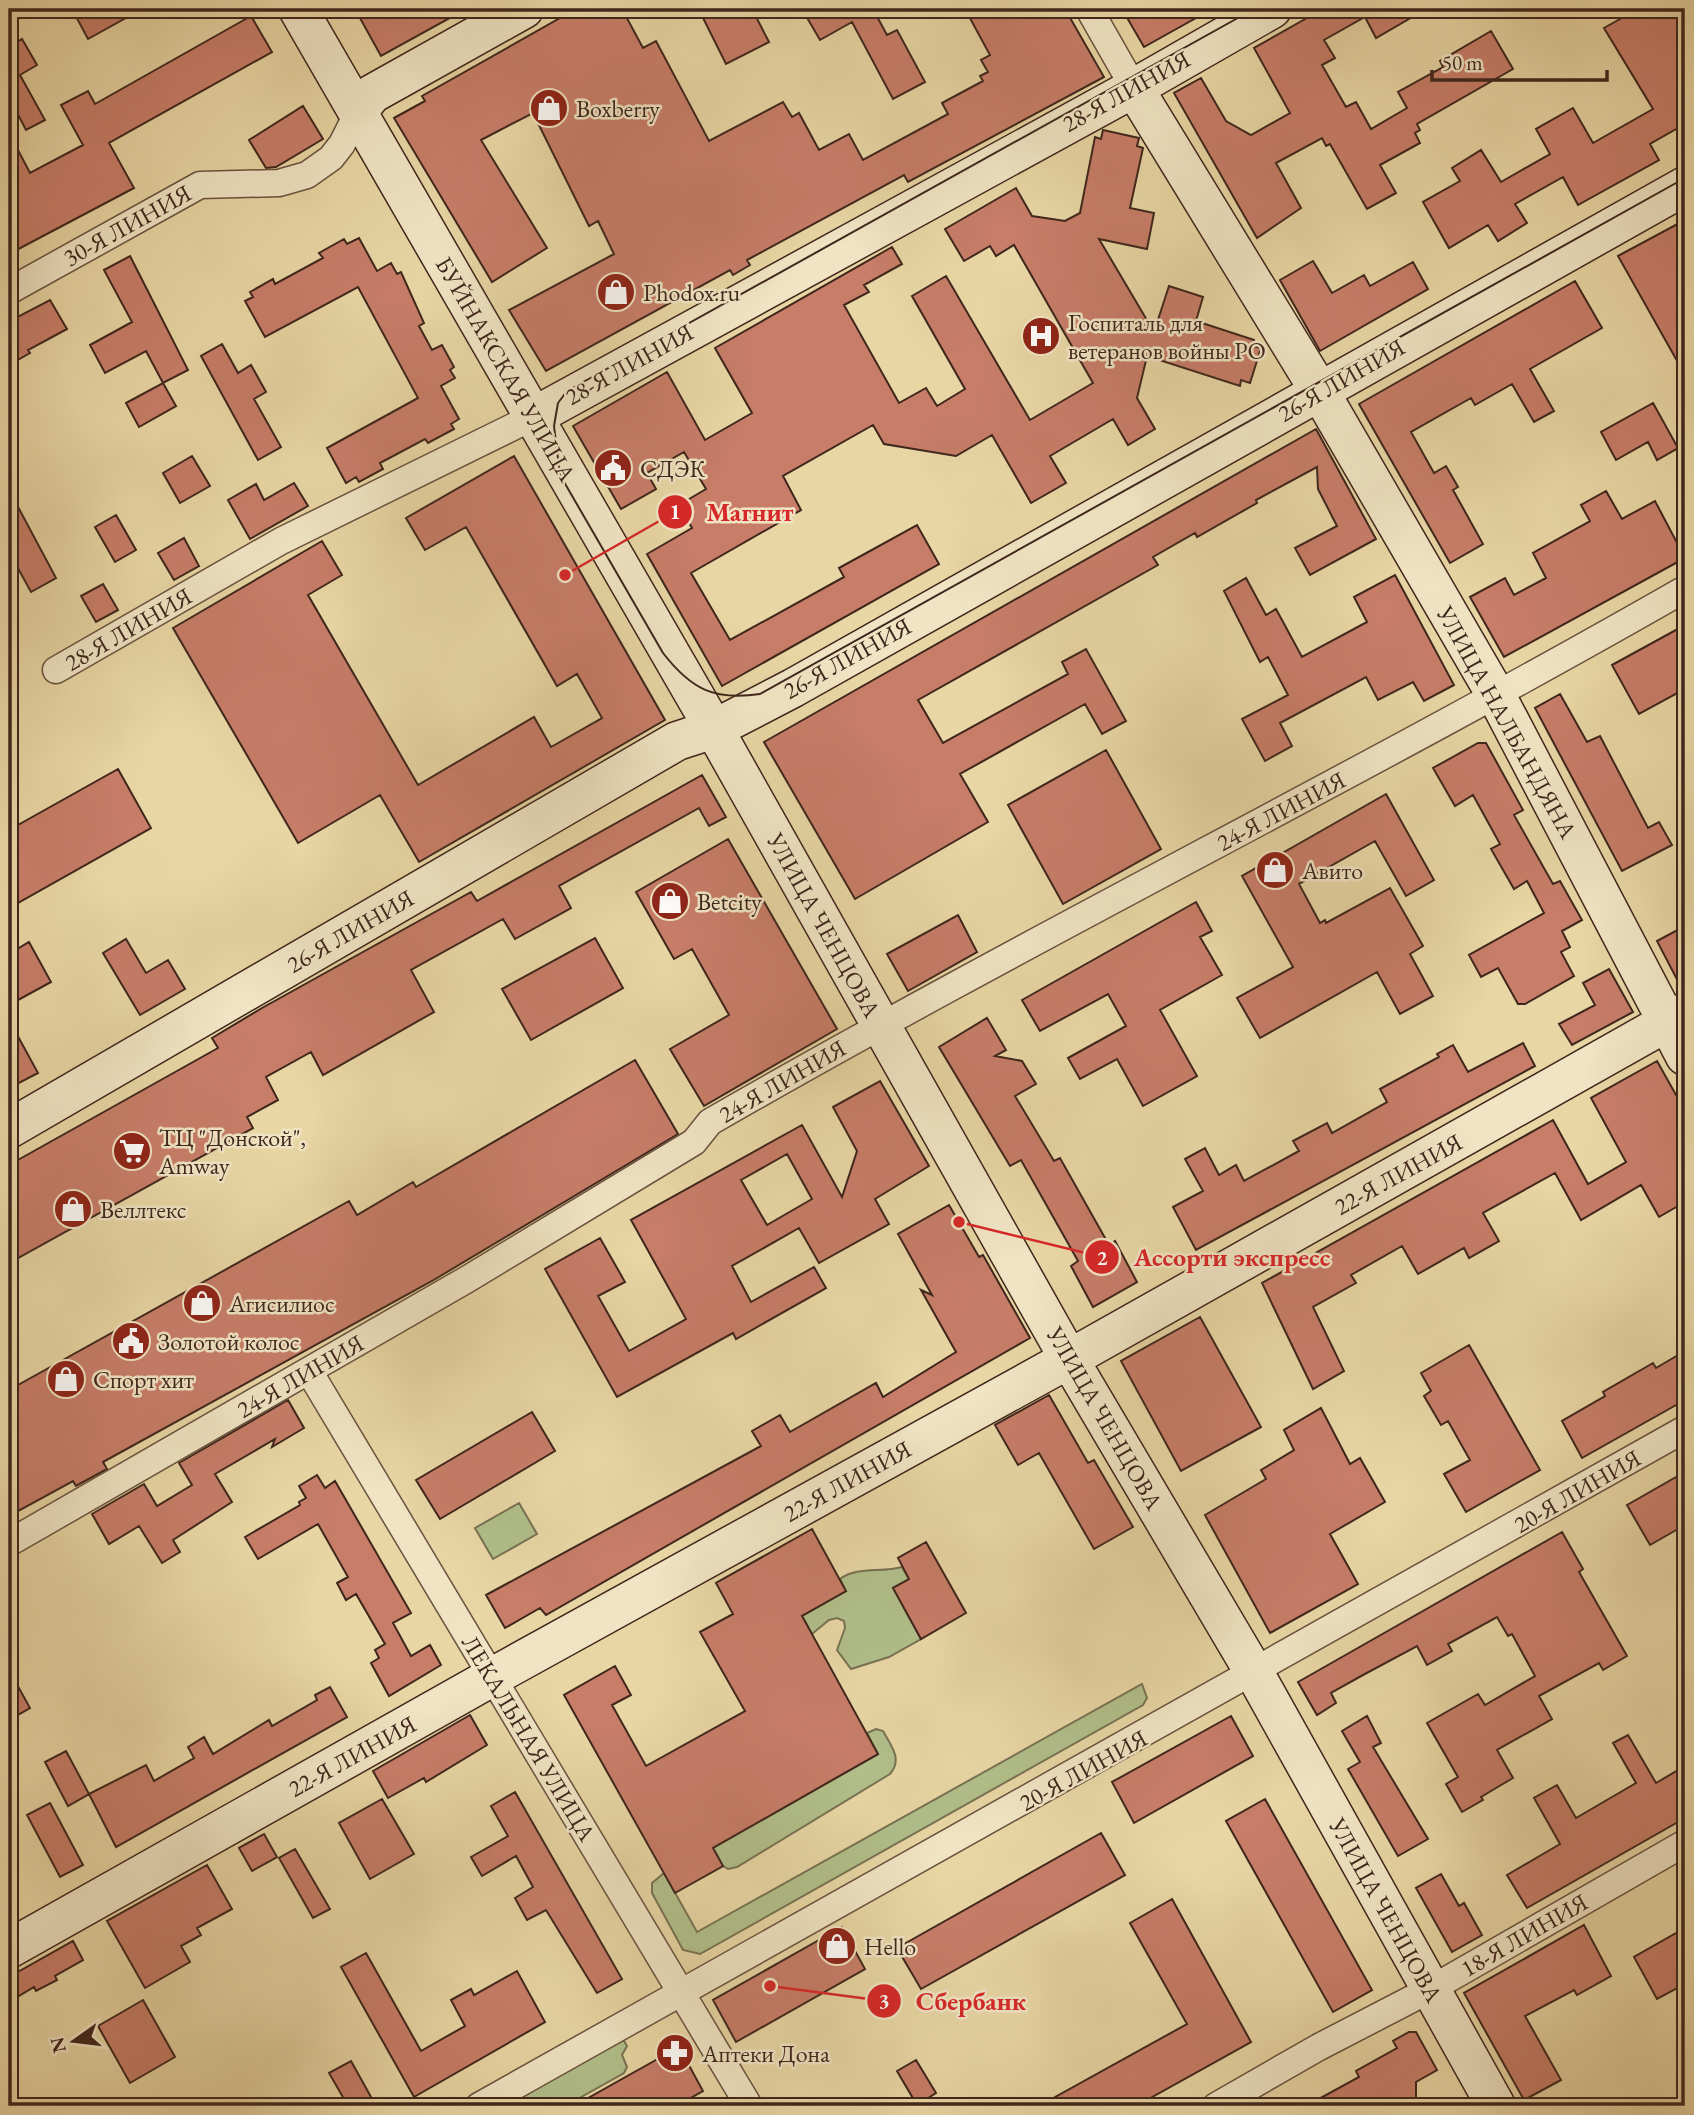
<svg xmlns="http://www.w3.org/2000/svg" width="1694" height="2115" viewBox="0 0 1694 2115" font-family="'EB Garamond',serif">
	<style>
		.green { fill: #b1bf8a; stroke: #787253; stroke-width: 2 }
		.building { fill: #c77d68; stroke: #3f261c; stroke-width: 2; fill-rule: evenodd }
		.lines { fill: none; stroke-linecap: round; stroke-linejoin: round }
		.street-casing { stroke: #69523e; stroke-width: 29 }
		.secondary-casing { stroke: #3f261c; stroke-width: 41 }
		.street { stroke: #f0e4c4; stroke-width: 26 }
		.secondary { stroke: #f0e4c4; stroke-width: 38 }
		.tram { stroke: #3f261c; stroke-width: 2 }
		.labels { text-anchor: middle; dominant-baseline: central; stroke-width: 5; stroke-linejoin: round; paint-order: stroke }
		.street-label { font-size: 24px; fill: #3f261c; stroke: #f0e4c4 }
		.poi-label { font-size: 24px; fill: #3f261c; stroke: #f0e4c4; text-anchor: start }
		.leader { fill: none; stroke: #d62828; stroke-width: 2.5 }
		.callout-dot { fill: #d62828; stroke: #f0e4c4; stroke-width: 2.5 }
		.mark-label { font-size: 21px; text-anchor: middle; font-weight: bold; fill: #fff }
		.callout-label { font-size: 26px; text-anchor: middle; font-weight: bold; fill: #d62828; stroke: #f0e4c4; stroke-width: 5; stroke-linejoin: round; paint-order: stroke }
	</style>
	<rect width="100%" height="100%" fill="#e8d6a4"/>
	<filter id="stains"><feTurbulence type="fractalNoise" baseFrequency=".00286" numOctaves="4"/><feColorMatrix values="0 0 0 0 .2 0 0 0 0 .09 0 0 0 0 .02 0 0 0 .5 -.17"/></filter>
	<radialGradient id="worn" r=".72"><stop offset=".6" stop-color="#630" stop-opacity="0"/><stop offset="1" stop-color="#630" stop-opacity=".3"/></radialGradient>
	<path class="green" d="M519,1503L537,1534L493,1559L475,1528Z
		M902,1567L909,1579L893,1588L921,1639L889,1657L851,1669L837,1650L845,1628L844,1621L837,1618L829,1620L812,1634L802,1616L846,1591L840,1579C857,1566 881,1573 902,1567Z
		M1142,1684L1147,1698L1143,1705L700,1954L683,1950L652,1893V1883L664,1873L697,1932Z
		M876,1729L883,1731C891,1746 903,1759 890,1774L737,1867L728,1869L723,1866L713,1848L878,1754L867,1733Z
		M617,2040L624,2041L627,2046L622,2055L627,2067L624,2073L565,2106H508Z"/>
	<path class="building" d="M72,9H142L88,39Z
		M355,9H466L381,56Z
		M576,9H622L643,48L656,41L709,141L783,102L792,117L799,113L819,150L849,134L863,160L948,114L942,103L983,81L980,76L988,72L981,60L990,55L965,9H1065L1104,77L908,182L904,175L747,260L750,265L733,275L730,270L546,371L509,310L614,254L598,221L589,226L533,113L481,140L547,248L492,282L394,118L425,101L422,96Z
		M715,9H752L769,42L726,64L702,16Z
		M802,9H877L874,11L887,35L897,30L925,82L893,99L852,22L820,40Z
		M1122,9H1212L1144,47Z
		M1323,9H1426L1376,38L1365,17L1324,40L1335,58L1322,65L1346,107L1356,102L1371,129L1407,108L1398,92L1443,67L1440,61L1491,31L1513,69L1417,124L1420,130L1415,133L1420,143L1380,165L1396,193L1367,209L1330,144L1326,146L1322,138L1276,163L1301,208L1257,238L1174,93L1201,78L1226,121L1251,135L1290,113L1254,48Z
		M1638,9H1679L1685,18V124L1650,144L1659,160L1578,205L1563,177L1515,204L1527,223L1498,241L1488,225L1449,248L1423,202L1460,181L1452,168L1481,150L1501,182L1550,154L1536,129L1573,108L1593,143L1653,109L1604,28Z
		M251,16L272,52L109,143L134,188L9,254V133L30,173L83,145L61,105L88,91L95,104Z
		M22,39L37,65L20,75L45,120L26,130L9,97V47Z
		M303,106L323,139L276,167L266,168L249,140Z
		M1103,130L1139,138L1137,146L1143,148L1130,208L1154,213L1147,249L1099,239L1154,332L1169,286L1203,297L1196,321L1254,340L1253,346L1261,348L1250,383L1241,380L1240,386L1147,356L1137,398L1155,429L1128,445L1113,419L1050,456L1066,483L1031,503L992,435L956,456L884,444L873,425L783,476L801,510L691,573L730,640L844,577L839,568L917,525L939,564L722,686L647,554L692,528L679,505L706,489L684,452L647,473L656,489L621,509L573,426L667,372L705,440L752,413L715,348L892,247L902,264L864,285L869,292L844,305L899,403L926,388L937,406L965,389L912,296L946,276L1030,420L1093,383L1014,245L996,256L990,246L964,261L945,229L1016,188L1032,216L1065,221L1080,213L1095,137L1101,139Z
		M1685,220V375L1618,256Z
		M359,238L377,271L391,263L397,274L401,272L424,323L419,326L432,350L442,345L454,367L450,370L455,378L441,386L459,419L451,424L454,429L428,443L425,439L380,463L383,469L359,482L356,477L346,483L327,448L418,398L358,287L265,337L245,301L253,297L250,292L273,279L275,284L323,258L319,253L344,239L347,244Z
		M130,256L188,370L163,383L146,351L105,373L90,345L132,322L104,270Z
		M1313,261L1332,293L1364,275L1370,286L1413,262L1428,289L1320,351L1280,280Z
		M1575,281L1602,328L1530,369L1554,411L1534,422L1512,384L1475,405L1471,398L1411,432L1434,473L1446,466L1458,487L1453,490L1483,544L1450,563L1359,404Z
		M50,300L67,329L28,350L30,353L9,365V314L12,320Z
		M222,344L238,373L251,365L266,392L254,399L281,447L258,460L201,356Z
		M163,383L176,406L139,427L126,403Z
		M1653,403L1678,448L1657,460L1648,442L1616,460L1601,432Z
		M1316,429L1376,539L1310,575L1295,548L1337,526L1318,489L1317,467L1256,500L1257,503L1197,537L1195,533L1153,557L1158,565L918,700L943,743L1068,674L1062,662L1086,649L1126,721L1102,734L1085,704L960,774L988,822L855,899L764,742Z
		M192,456L210,486L180,503L163,473Z
		M514,456L665,720L419,862L380,795L298,843L173,628L322,541L342,575L308,595L418,785L534,717L551,747L602,718L577,674L557,686L466,527L425,550L406,518Z
		M294,483L308,506L250,539L228,500L256,484L264,500Z
		M9,490L56,578L31,592L9,552Z
		M1606,491L1622,519L1655,501L1685,558L1504,657L1470,597L1505,578L1514,595L1546,578L1533,553L1590,521L1581,505Z
		M116,515L136,550L115,562L95,527Z
		M184,538L199,566L174,580L158,553Z
		M1395,575L1454,685L1424,701L1413,682L1378,700L1366,677L1280,723L1292,746L1265,761L1242,719L1288,695L1268,657L1260,662L1224,591L1246,578L1266,615L1276,609L1302,657L1367,622L1354,597Z
		M103,584L118,610L96,622L81,596Z
		M1685,625V689L1639,714L1612,665Z
		M1560,694L1587,742L1600,736L1648,828L1659,822L1672,845L1622,871L1535,708Z
		M1478,743H1486L1523,810L1514,815L1553,884L1560,881L1582,920L1562,931L1570,947L1561,952L1574,976L1525,1004H1518L1498,968L1481,977L1469,955L1544,913L1527,881L1514,889L1491,849L1500,844L1473,795L1455,806L1433,768Z
		M1106,750L1161,849L1063,904L1008,805Z
		M118,769L151,828L9,908V830Z
		M702,775L726,817L709,826L699,808L559,886L571,908L515,939L503,919L411,970L434,1012L323,1075L311,1052L266,1077L278,1100L247,1117L253,1128L9,1263V1165L218,1048L212,1038L262,1008L471,892L477,901Z
		M1386,794L1434,880L1406,896L1375,841L1299,884L1320,923L1325,920L1326,923L1390,888L1423,946L1410,954L1433,996L1400,1014L1377,972L1260,1038L1237,998L1293,967L1242,876Z
		M728,839L837,1029L704,1106L670,1049L729,1015L692,949L674,959L636,892Z
		M1196,902L1212,931L1200,937L1222,975L1160,1010L1197,1076L1143,1106L1117,1059L1080,1079L1068,1058L1126,1026L1108,994L1040,1031L1022,1000Z
		M958,915L977,952L908,991L887,954Z
		M1685,926V990L1683,991L1657,941Z
		M595,938L623,988L531,1040L502,989Z
		M126,939L146,973L168,960L185,989L140,1015L103,953Z
		M29,942L51,982L9,1005V954Z
		M1609,969L1633,1012L1572,1045L1559,1024L1595,1005L1583,983Z
		M987,1018L1006,1050L995,1056L1022,1061L1036,1084L1015,1096L1054,1161L1060,1158L1109,1245L1115,1241L1137,1282L1093,1307L1071,1266L1078,1261L1021,1160L1010,1166L939,1047Z
		M9,1020L38,1073L17,1084L9,1069Z
		M1523,1043L1535,1066L1196,1250L1173,1207L1203,1191L1185,1159L1205,1148L1219,1175L1236,1165L1244,1181L1299,1151L1293,1141L1327,1123L1332,1133L1387,1102L1380,1089L1439,1057L1437,1054L1453,1045L1468,1072Z
		M635,1060L678,1134L432,1281L103,1462L107,1469L76,1486L73,1481L9,1516V1390L349,1201L357,1215L413,1182L416,1187Z
		M1657,1061L1685,1111V1202L1659,1217L1641,1185L1581,1220L1555,1173L1483,1213L1499,1241L1469,1258L1464,1248L1418,1274L1402,1246L1351,1275L1356,1283L1313,1307L1344,1371L1313,1389L1262,1283L1553,1120L1588,1184L1626,1162L1591,1098Z
		M880,1081L929,1166L875,1199L889,1224L819,1263L799,1228L732,1266L751,1302L814,1267L826,1288L736,1339L733,1333L617,1397L545,1269L600,1238L625,1282L598,1296L629,1351L686,1319L631,1220L802,1125L842,1197L857,1151L833,1107ZM787,1154L812,1199L767,1225L741,1180Z
		M949,1205L979,1257L983,1255L1030,1338L546,1615L540,1608L505,1628L486,1595L761,1446L752,1431L780,1415L790,1432L876,1383L883,1397L956,1352L921,1290L932,1295L898,1234Z
		M1200,1317L1261,1427L1181,1471L1121,1361Z
		M1469,1345L1540,1470L1466,1512L1444,1474L1470,1460L1448,1421L1441,1425L1424,1396L1431,1391L1421,1373Z
		M1685,1351V1400L1582,1458L1562,1421L1605,1396L1603,1392L1653,1363L1656,1368Z
		M1049,1395L1088,1463L1094,1460L1133,1527L1094,1549L1039,1453L1018,1465L995,1425Z
		M288,1400L304,1428L272,1447L275,1439L215,1474L232,1502L173,1540L180,1552L162,1563L139,1526L109,1544L92,1514L144,1484L157,1506L192,1485L179,1463Z
		M1321,1408L1350,1464L1360,1458L1385,1502L1330,1534L1358,1584L1270,1633L1205,1515L1266,1479L1261,1470L1294,1450L1284,1430Z
		M532,1412L555,1451L440,1519L416,1480Z
		M1685,1472V1525L1650,1545L1627,1505Z
		M317,1475L325,1488L335,1481L411,1613L393,1623L411,1656L430,1645L441,1665L389,1696L371,1663L379,1658L375,1650L385,1644L356,1594L346,1600L337,1583L348,1577L318,1524L258,1559L245,1537L300,1505L299,1502L306,1498L299,1486Z
		M812,1529L846,1591L802,1616L878,1754L713,1848L723,1866L675,1893L564,1695L615,1666L631,1695L612,1705L646,1766L745,1711L700,1632L733,1614L716,1583Z
		M1562,1532L1583,1569L1579,1572L1627,1656L1603,1670L1599,1663L1539,1696L1552,1719L1497,1750L1513,1778L1481,1797L1483,1800L1462,1812L1446,1784L1458,1777L1427,1723L1478,1694L1485,1705L1535,1676L1512,1634L1508,1636L1497,1617L1448,1644L1452,1651L1427,1665L1417,1646L1363,1675L1331,1693L1336,1703L1317,1715L1298,1682Z
		M926,1542L966,1613L921,1639L893,1588L909,1579L898,1558Z
		M9,1670L30,1708L9,1720Z
		M330,1687L347,1717L116,1847L89,1794L146,1765L154,1781L194,1758L188,1747L204,1737L213,1754L269,1720L272,1726L317,1700L315,1695Z
		M470,1715L487,1745L426,1782L424,1778L388,1798L373,1771Z
		M1231,1716L1253,1756L1134,1823L1112,1782Z
		M1367,1716L1381,1743L1373,1747L1428,1839L1398,1856L1348,1769L1360,1762L1342,1731Z
		M1628,1735L1656,1783L1685,1766V1818L1527,1908L1507,1875L1560,1844L1534,1798L1557,1785L1576,1818L1636,1783L1613,1743Z
		M66,1751L89,1794L68,1806L45,1762Z
		M515,1792L622,1979L597,1993L546,1910L527,1920L515,1898L533,1887L516,1856L482,1876L471,1857L508,1836L491,1806Z
		M382,1799L414,1854L370,1879L339,1823Z
		M1265,1799L1372,1990L1333,2012L1226,1821Z
		M50,1803L83,1865L60,1877L27,1815Z
		M1101,1833L1125,1875L921,1989L897,1948Z
		M264,1834L277,1857L252,1871L239,1848Z
		M295,1849L330,1909L313,1918L279,1858Z
		M207,1865L232,1909L197,1928L201,1935L181,1946L190,1962L145,1988L107,1921Z
		M1441,1874L1459,1906L1464,1903L1482,1935L1452,1952L1416,1888Z
		M1172,1899L1251,2042L1136,2106H1039L1187,2024L1130,1923Z
		M1584,1925L1611,1976L1577,1995L1574,1990L1525,2016L1561,2080L1524,2100L1464,1993Z
		M842,1927L865,1969L736,2042L713,2000Z
		M1685,1928V1984L1657,1999L1634,1957Z
		M73,1941L83,1960L55,1976L57,1980L36,1991L34,1987L9,2002V1977Z
		M366,1953L421,2051L465,2026L451,2000L471,1989L474,1995L517,1971L545,2022L414,2097L341,1967Z
		M143,2000L175,2057L130,2083L98,2026Z
		M1409,2032H1416L1437,2070L1416,2082V2099L1403,2106H1306L1359,2077L1356,2071L1397,2048L1393,2041Z
		M679,2047L703,2091L676,2106H574Z
		M916,2060L936,2093L917,2105L897,2071Z
		M351,2061L376,2106H348L329,2073Z"/>
	<g class="lines">
		<defs>
			<path id="street" d="M1089,9L1134,88
				M9,291L200,185L279,183L307,175L331,158L342,144L359,110
				M56,670L281,541L533,417
				M309,1371L749,2106
				M9,1543L466,1280L694,1142L710,1122C1031,937 1364,773 1685,589
				M479,2106L1685,1429
				M1216,2106L1319,2047L1431,1989L1685,1843"/>
			<path id="secondary" d="M298,9L714,729L1069,1359L1255,1674L1496,2106
				M1134,88L1320,392L1497,697L1685,1056
				M359,110L372,94L524,9
				M533,417L1134,88L1272,9
				M9,1129L677,741L714,729L793,688L1685,186
				M9,1949L492,1677L1069,1359L1685,1012"/>
		</defs>
		<use href="#street" class="street-casing"/>
		<use href="#secondary" class="secondary-casing"/>
		<use href="#street" class="street"/>
		<use href="#secondary" class="secondary"/>
		<path class="tram" d="M1254,9L567,391L558,403L554,426L560,475L663,653C691,689 714,701 760,694L1685,178"/>
	</g>
	<defs>
		<symbol id="shop-disc" viewBox="-11 -11 22 22"><circle r="9.5" fill="#8f2418" stroke="#f0e4c4"/><path d="M-5-2.5h2.3a2.7 3.5 0 0 1 5.4 0H5L5.5 6h-11ZM-1.5-2.5h3a1.5 2.3 0 0 0-3 0Z" fill="#fff"/></symbol>
		<symbol id="hospital-disc" viewBox="-11 -11 22 22"><circle r="9.5" fill="#8f2418" stroke="#f0e4c4"/><path d="M-5-5h3v3.5h4V-5h3V5h-3V1.5h-4V5h-3Z" fill="#fff"/></symbol>
		<symbol id="civic-disc" viewBox="-11 -11 22 22"><circle r="9.5" fill="#8f2418" stroke="#f0e4c4"/><path d="M-.6-6.5H3V-4.5H.6V-3L4-1V1h2V6H-6V1h2V-1L-.6-3ZM-1.2 2.5V6h2.4V2.5Z" fill="#fff"/></symbol>
		<symbol id="supermarket-disc" viewBox="-11 -11 22 22"><circle r="9.5" fill="#8f2418" stroke="#f0e4c4"/><path d="M-6-5.5h2.5l.6 2H6L4.5 2H-2.5L-4.4-4H-6ZM-1.5 3.2a1.3 1.3 0 1 0 .1 0ZM3 3.2a1.3 1.3 0 1 0 .1 0Z" fill="#fff"/></symbol>
		<symbol id="pharmacy-disc" viewBox="-11 -11 22 22"><circle r="9.5" fill="#8f2418" stroke="#f0e4c4"/><path d="M-2-6h4v4h4v4h-4v4h-4v-4h-4v-4h4Z" fill="#fff"/></symbol>
	</defs>
	<g fill-rule="evenodd">
		<use href="#shop-disc" x="527" y="86" width="44" height="44"/>
		<use href="#shop-disc" x="594" y="270" width="44" height="44"/>
		<use href="#hospital-disc" x="1019" y="314" width="44" height="44"/>
		<use href="#civic-disc" x="591" y="446" width="44" height="44"/>
		<use href="#shop-disc" x="1253" y="848" width="44" height="44"/>
		<use href="#shop-disc" x="648" y="879" width="44" height="44"/>
		<use href="#supermarket-disc" x="110" y="1129" width="44" height="44"/>
		<use href="#shop-disc" x="51" y="1187" width="44" height="44"/>
		<use href="#shop-disc" x="180" y="1281" width="44" height="44"/>
		<use href="#civic-disc" x="109" y="1319" width="44" height="44"/>
		<use href="#shop-disc" x="44" y="1357" width="44" height="44"/>
		<use href="#shop-disc" x="815" y="1924" width="44" height="44"/>
		<use href="#pharmacy-disc" x="653" y="2031" width="44" height="44"/>
	</g>
	<g class="labels">
		<g class="street-label">
			<text transform="translate(1126 91) rotate(-29)">28-Я ЛИНИЯ</text>
			<text transform="translate(127 225) rotate(-29)">30-Я ЛИНИЯ</text>
			<text transform="translate(629 364) rotate(-29)">28-Я ЛИНИЯ</text>
			<text transform="translate(506 369) rotate(60)">БУЙНАКСКАЯ УЛИЦА</text>
			<text transform="translate(1341 380) rotate(-30)">26-Я ЛИНИЯ</text>
			<text transform="translate(128 629) rotate(-30)">28-Я ЛИНИЯ</text>
			<text transform="translate(847 658) rotate(-29)">26-Я ЛИНИЯ</text>
			<text transform="translate(1507 722) rotate(61)">УЛИЦА НАЛБАНДЯНА</text>
			<text transform="translate(1281 811) rotate(-28)">24-Я ЛИНИЯ</text>
			<text transform="translate(824 925) rotate(61)">УЛИЦА ЧЕНЦОВА</text>
			<text transform="translate(350 931) rotate(-30)">26-Я ЛИНИЯ</text>
			<text transform="translate(782 1081) rotate(-30)">24-Я ЛИНИЯ</text>
			<text transform="translate(1398 1174) rotate(-29)">22-Я ЛИНИЯ</text>
			<text transform="translate(300 1376) rotate(-30)">24-Я ЛИНИЯ</text>
			<text transform="translate(1105 1418) rotate(60)">УЛИЦА ЧЕНЦОВА</text>
			<text transform="translate(847 1481) rotate(-29)">22-Я ЛИНИЯ</text>
			<text transform="translate(1577 1491) rotate(-30)">20-Я ЛИНИЯ</text>
			<text transform="translate(529 1738) rotate(59)">ЛЕКАЛЬНАЯ УЛИЦА</text>
			<text transform="translate(352 1756) rotate(-29)">22-Я ЛИНИЯ</text>
			<text transform="translate(1083 1770) rotate(-29)">20-Я ЛИНИЯ</text>
			<text transform="translate(1386 1910) rotate(61)">УЛИЦА ЧЕНЦОВА</text>
			<text transform="translate(1524 1935) rotate(-30)">18-Я ЛИНИЯ</text>
		</g>
		<g class="poi-label">
			<text x="576" y="108">Boxberry</text>
			<text x="643" y="292">Phodox.ru</text>
			<text x="1068" y="322">Госпиталь для<tspan x="1068" dy="28">ветеранов войны РО</tspan></text>
			<text x="640" y="468">СДЭК</text>
			<text x="1302" y="870">Авито</text>
			<text x="697" y="901">Betcity</text>
			<text x="159" y="1137">ТЦ "Донской",<tspan x="159" dy="28">Amway</tspan></text>
			<text x="100" y="1209">Веллтекс</text>
			<text x="229" y="1303">Агисилиос</text>
			<text x="158" y="1341">Золотой колос</text>
			<text x="93" y="1379">Спорт хит</text>
			<text x="864" y="1946">Hello</text>
			<text x="702" y="2053">Аптеки Дона</text>
		</g>
	</g>
	<path class="leader" d="M565 575L675 512M959 1222L1102 1257M770 1986L884 2001"/>
	<g class="callout-dot">
		<circle cx="565" cy="575" r="7"/>
		<circle cx="959" cy="1222" r="7"/>
		<circle cx="770" cy="1986" r="7"/>
		<circle cx="675" cy="512" r="18"/>
		<circle cx="1102" cy="1257" r="18"/>
		<circle cx="884" cy="2001" r="18"/>
	</g>
	<g class="mark-label">
		<text x="675" y="519">1</text>
		<text x="1102" y="1265">2</text>
		<text x="884" y="2008">3</text>
	</g>
	<g class="callout-label">
		<text x="750" y="521">Магнит</text>
		<text x="1232" y="1266">Ассорти экспресс</text>
		<text x="971" y="2010">Сбербанк</text>
	</g>
	<rect width="1694" height="2115" fill="none" stroke="#e8d6a4" stroke-width="35"/>
	<rect x="10" y="10" width="1673" height="2094" fill="none" stroke="#3f261c" stroke-width="3.5"/>
	<rect x="18" y="18" width="1659" height="2080" fill="none" stroke="#3f261c" stroke-width="2"/>
	<g transform="translate(74 2041) rotate(256)" stroke="#f0e4c4" stroke-width="5" paint-order="stroke">
	<path d="M0-5L12 26L0 18L-12 26Z" fill="#3f261c"/>
	<text y="-10" font-size="19" font-weight="bold" text-anchor="middle" fill="#3f261c">N</text>
	</g>
	<path d="M1432 70v10h175v-10" fill="none" stroke="#3f261c" stroke-width="3.5"/>
	<text x="1442" y="70" font-size="21" fill="#3f261c" stroke="#f0e4c4" stroke-width="5" paint-order="stroke">50 m</text>
	<rect width="100%" height="100%" filter="url(#stains)"/>
	<rect width="100%" height="100%" fill="url(#worn)"/>
</svg>
